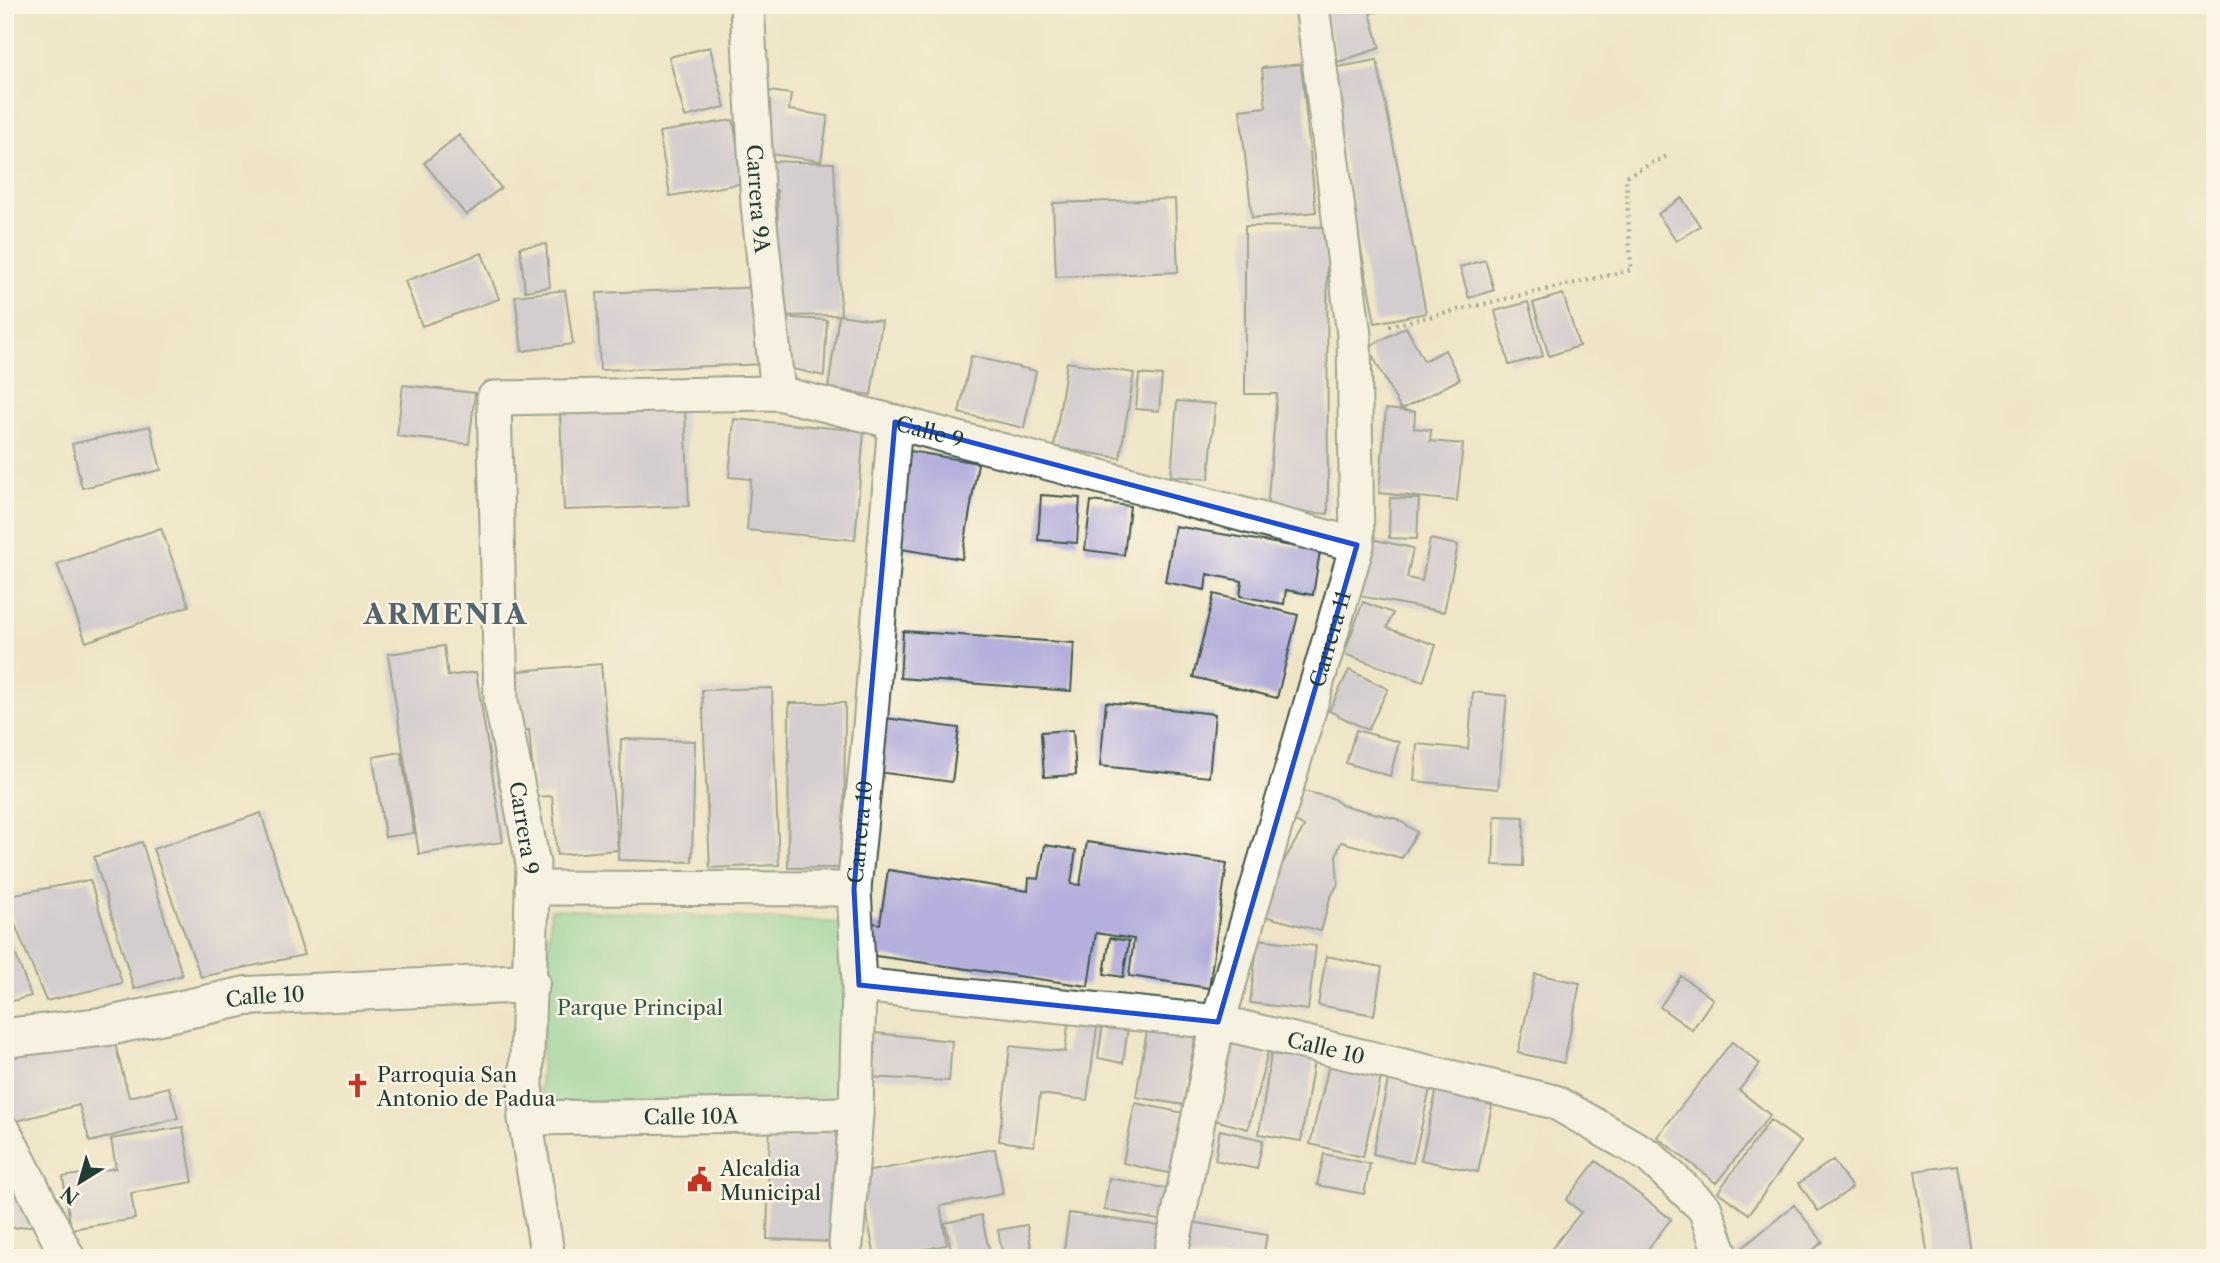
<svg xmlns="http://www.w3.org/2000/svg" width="2220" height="1263" viewBox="0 0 2220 1263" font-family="'Libre Caslon Text',serif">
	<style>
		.green { fill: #77d096; stroke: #4b8665; stroke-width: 2 }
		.building { fill: #b4afdc }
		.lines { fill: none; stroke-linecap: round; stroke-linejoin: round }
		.street-casing { stroke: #3e564a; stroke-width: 37 }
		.secondary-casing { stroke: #3e564a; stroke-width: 42 }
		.path { stroke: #3e564a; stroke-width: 4.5; stroke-dasharray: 2 5; stroke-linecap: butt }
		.street { stroke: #fff; stroke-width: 33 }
		.secondary { stroke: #fff; stroke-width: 38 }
		.marked { fill: none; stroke: #1d4ed8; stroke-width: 5; stroke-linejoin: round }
		.labels { text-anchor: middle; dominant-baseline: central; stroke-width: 5; stroke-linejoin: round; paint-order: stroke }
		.street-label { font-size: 21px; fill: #1f3d34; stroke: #fcf5e5 }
		.park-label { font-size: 21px; fill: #315a48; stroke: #fcf5e5 }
		.poi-label { font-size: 21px; fill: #1f3d34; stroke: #fcf5e5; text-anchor: start }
		.district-label { font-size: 28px; font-weight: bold; letter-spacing: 2px; fill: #53656f; stroke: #fcf5e5 }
	</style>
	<rect width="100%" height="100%" fill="#fcf5e5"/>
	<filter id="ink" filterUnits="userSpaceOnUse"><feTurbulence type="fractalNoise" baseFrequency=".0143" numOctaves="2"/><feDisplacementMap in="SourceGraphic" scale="14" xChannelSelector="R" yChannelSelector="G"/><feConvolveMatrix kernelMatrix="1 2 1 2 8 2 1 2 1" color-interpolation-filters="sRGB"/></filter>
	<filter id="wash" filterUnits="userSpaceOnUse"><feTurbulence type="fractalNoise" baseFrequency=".00686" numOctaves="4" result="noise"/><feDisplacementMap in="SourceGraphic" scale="28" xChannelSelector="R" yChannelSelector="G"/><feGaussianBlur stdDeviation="1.57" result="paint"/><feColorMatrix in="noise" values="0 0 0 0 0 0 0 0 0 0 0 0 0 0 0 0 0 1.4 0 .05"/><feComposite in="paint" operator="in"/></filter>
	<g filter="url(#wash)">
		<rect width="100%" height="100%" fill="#efe5c6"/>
		<path class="green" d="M551,909L850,923L839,1097L539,1103Z"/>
		<g id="blocks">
			<path class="building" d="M1323,5H1383V11L1370,13L1380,48L1338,62Z
				M710,47L725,107L685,117L669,57Z
				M1377,60L1426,313L1375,323L1327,69Z
				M1301,64L1316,212L1252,218L1240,110L1266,107L1262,68Z
				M763,90L791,94L789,110L828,116L821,161L762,153Z
				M733,120L744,183L670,196L659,132Z
				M459,135L501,188L466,215L424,163Z
				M763,161L834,163L841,315L771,316L768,225H778L777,190H764Z
				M1682,198L1700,226L1676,241L1658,214Z
				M1175,199L1178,272L1056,277L1053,203Z
				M1245,226L1327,227L1328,514L1267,509L1277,394H1245Z
				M546,244L550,287L525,291L520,247Z
				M482,253L499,299L422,326L405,281Z
				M1485,260L1494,290L1469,298L1460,267Z
				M765,287L769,364L600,370L597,293Z
				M565,290L573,344L522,351L515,296Z
				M1563,294L1579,346L1549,356L1533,303Z
				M1528,302L1543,356L1509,365L1495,311Z
				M839,315L882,321L871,395L828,388Z
				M776,317L827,320L824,376L780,366Z
				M1406,327L1424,361L1445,350L1460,379L1401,410L1368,347Z
				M971,356L1036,371L1024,428L959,413Z
				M1067,362L1134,373L1120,458L1054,447Z
				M1139,374L1162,376L1159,411L1136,409Z
				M403,385L475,393L469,444L397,436Z
				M1177,401L1215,404L1209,479L1171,476Z
				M685,408L689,506L564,510L560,412Z
				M1386,409L1415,412L1414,428L1431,430L1430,441L1463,444L1457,501L1379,493Z
				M734,419L864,431L855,540L747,530L751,479L729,477Z
				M150,426L161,470L82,488L72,444Z
				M910,451L978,463L962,559L895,548Z
				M1041,495L1080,498L1077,543L1038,540Z
				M1390,498L1419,499L1417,539L1389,538Z
				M1091,501L1130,506L1124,555L1085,550Z
				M1175,526L1320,551L1313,595L1286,590L1284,604L1240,596L1242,581L1207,574L1205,590L1165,582Z
				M161,528L189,606L86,642L57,564Z
				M1371,539L1413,548L1407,578L1422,581L1430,539L1458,545L1444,612L1360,596Z
				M1214,594L1298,615L1277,698L1193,677Z
				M1363,602L1393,613L1387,628L1436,645L1423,682L1344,654Z
				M903,631L1074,643L1071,691L900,678Z
				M444,646L448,676L476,672L503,842L419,854L388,654Z
				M601,664L618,850L557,855L552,796L535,797L529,730L511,731L506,672Z
				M1349,670L1388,689L1368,730L1329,711Z
				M772,688L779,865L710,868L702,690Z
				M1473,692L1507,696L1498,789L1414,781L1417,744L1468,749Z
				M1106,702L1215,714L1209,777L1100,766Z
				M789,703H845L844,868H788Z
				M885,718L959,728L952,782L877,772Z
				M1073,730L1076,775L1044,777L1041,732Z
				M1356,730L1399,742L1390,776L1346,763Z
				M621,739L695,741L692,862L618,860Z
				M401,752L414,833L385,837L373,757Z
				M1303,791L1332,798L1342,805L1397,819L1417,832L1402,858L1341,842L1336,856L1338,884L1330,898L1321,931L1264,916L1265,893L1304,827L1288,817Z
				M261,813L304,955L201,977L153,849Z
				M1495,816L1524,817L1523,866L1493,865Z
				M142,842L182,975L134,989L94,857Z
				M1087,842L1227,863L1209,988L1129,976L1134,939L1096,933L1088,986L862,954L858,921L880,924L888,870L1028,891L1029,878L1039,879L1045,845L1076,850L1071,884L1080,885Z
				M90,880L122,983L46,1001L5,900V896Z
				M5,926L31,996L5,1003Z
				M1110,938L1129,941L1123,977L1104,974Z
				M1258,939L1316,946L1308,1010L1250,1003Z
				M1326,956L1382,967L1374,1015L1318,1005Z
				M1535,974L1580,983L1564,1063L1518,1053Z
				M1681,976L1713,999L1692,1030L1660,1007Z
				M1104,1016L1129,1020L1123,1063L1098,1058Z
				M1069,1017L1098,1020L1087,1100L1040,1094L1034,1146L999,1141L1010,1046L1065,1052Z
				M1148,1024L1196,1032L1184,1105L1136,1097Z
				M111,1029L129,1097L169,1087L178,1118L90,1142L79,1105L5,1124V1058Z
				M865,1032L952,1041L949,1081L866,1077Z
				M1228,1037L1269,1048L1248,1129L1207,1118Z
				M1732,1042L1760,1064L1739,1090L1770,1115L1716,1183L1657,1137Z
				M1332,1053L1384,1065L1363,1157L1310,1144Z
				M1271,1054L1314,1060L1301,1141L1259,1134Z
				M1390,1070L1432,1080L1413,1163L1373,1154Z
				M1437,1088L1493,1101L1478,1172L1421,1160Z
				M1135,1103L1184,1113L1172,1174L1123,1163Z
				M1770,1120L1801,1142L1749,1214L1718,1192Z
				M770,1123L837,1126L833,1242L767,1239Z
				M183,1127L193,1182L131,1193L135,1219L71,1229L63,1177L116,1168L111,1139Z
				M1220,1130L1263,1140L1257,1169L1215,1160Z
				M995,1149L1003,1194L940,1206L947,1245L875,1258L859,1173Z
				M1324,1154L1370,1164L1364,1194L1317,1185Z
				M1833,1160L1852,1188L1818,1211L1799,1183Z
				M1596,1161L1671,1219L1641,1258H1550L1547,1255L1581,1212L1566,1200Z
				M1957,1165L1971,1258H1928L1915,1171Z
				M5,1170L38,1225L5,1229Z
				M1109,1178L1175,1190L1170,1222L1104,1210Z
				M1794,1205L1823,1242L1803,1258H1730Z
				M1069,1213L1167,1227L1163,1258H1063Z
				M981,1215L991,1258H953L945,1223Z
				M1186,1221L1267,1235L1263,1258H1180Z
				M1027,1225L1033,1258H1003L998,1230Z
				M803,1253H841V1258H803Z"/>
		</g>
	</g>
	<g filter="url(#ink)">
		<use href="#blocks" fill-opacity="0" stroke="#3e564a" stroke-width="2"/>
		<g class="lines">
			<defs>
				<g id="street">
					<path id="s1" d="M747,5L758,205L778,393"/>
					<path d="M532,888L854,889"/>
					<path id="s2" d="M859,985L1218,1022L1555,1102L1649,1156L1705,1209L1722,1258"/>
					<path id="s3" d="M525,1118L856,1114"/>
					<path d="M5,1133L68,1258"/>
					<path id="s4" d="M846,1244L856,1114L859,985L854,889L870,726L895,422"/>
					<path id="s5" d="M548,1258L525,1118L533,864L501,701L494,398L778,393L895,422L1357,545"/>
					<path id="s6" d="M1170,1258L1218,1022L1357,545L1354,335L1312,5"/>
				</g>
				<g id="secondary">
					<path id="s7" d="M5,1038L109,1026L246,996L530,983"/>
				</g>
			</defs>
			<use href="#street" class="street-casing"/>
			<use href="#secondary" class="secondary-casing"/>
			<path class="path" d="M1389,326L1631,270L1626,176L1667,156"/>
			<use href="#street" class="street"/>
			<use href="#secondary" class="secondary"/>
		</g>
	</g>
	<path d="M0 0H2220V1263H0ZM895,422L1357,545L1218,1022L859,985L854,889Z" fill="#efe5c6" fill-opacity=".55" fill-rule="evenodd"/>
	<path class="marked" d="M895,422L1357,545L1218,1022L859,985L854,889Z"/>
	<defs>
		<symbol id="church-bare" viewBox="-9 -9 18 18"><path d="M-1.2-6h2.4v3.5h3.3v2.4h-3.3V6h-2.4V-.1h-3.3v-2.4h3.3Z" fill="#c8321e" stroke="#fcf5e5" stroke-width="2.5" paint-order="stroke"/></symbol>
		<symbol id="civic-bare" viewBox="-9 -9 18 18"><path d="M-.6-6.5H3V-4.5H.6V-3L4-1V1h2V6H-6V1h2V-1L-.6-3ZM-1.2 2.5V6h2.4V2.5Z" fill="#c8321e" stroke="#fcf5e5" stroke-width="2.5" paint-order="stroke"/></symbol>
	</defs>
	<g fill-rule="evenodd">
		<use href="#church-bare" x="340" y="1068" width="35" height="35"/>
		<use href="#civic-bare" x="682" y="1162" width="35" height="35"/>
	</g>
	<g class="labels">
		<g class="street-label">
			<text stroke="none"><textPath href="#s1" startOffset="194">Carrera 9A</textPath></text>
			<text stroke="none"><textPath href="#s5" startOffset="1306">Calle 9</textPath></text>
			<text stroke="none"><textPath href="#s6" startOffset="640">Carrera 11</textPath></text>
			<text transform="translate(524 828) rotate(81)">Carrera 9</text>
			<text stroke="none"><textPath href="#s4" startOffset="413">Carrera 10</textPath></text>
			<text stroke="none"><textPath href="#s7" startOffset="264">Calle 10</textPath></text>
			<text stroke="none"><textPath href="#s2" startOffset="472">Calle 10</textPath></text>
			<text stroke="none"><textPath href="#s3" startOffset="166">Calle 10A</textPath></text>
		</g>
		<g class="park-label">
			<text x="640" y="1007">Parque Principal</text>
		</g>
		<g class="poi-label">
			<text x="377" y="1074">Parroquia San<tspan x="377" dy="24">Antonio de Padua</tspan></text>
			<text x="720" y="1168">Alcaldia<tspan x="720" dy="24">Municipal</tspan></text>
		</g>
		<g class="district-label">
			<text x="446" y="614">ARMENIA</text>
		</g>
	</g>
	<rect width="2220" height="1263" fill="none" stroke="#fcf5e5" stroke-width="28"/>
	<g transform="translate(80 1182) rotate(217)" stroke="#fcf5e5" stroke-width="5" paint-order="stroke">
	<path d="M0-5L12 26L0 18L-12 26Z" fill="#1f3d34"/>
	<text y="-10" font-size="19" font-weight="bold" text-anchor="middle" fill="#1f3d34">N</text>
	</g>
</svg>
